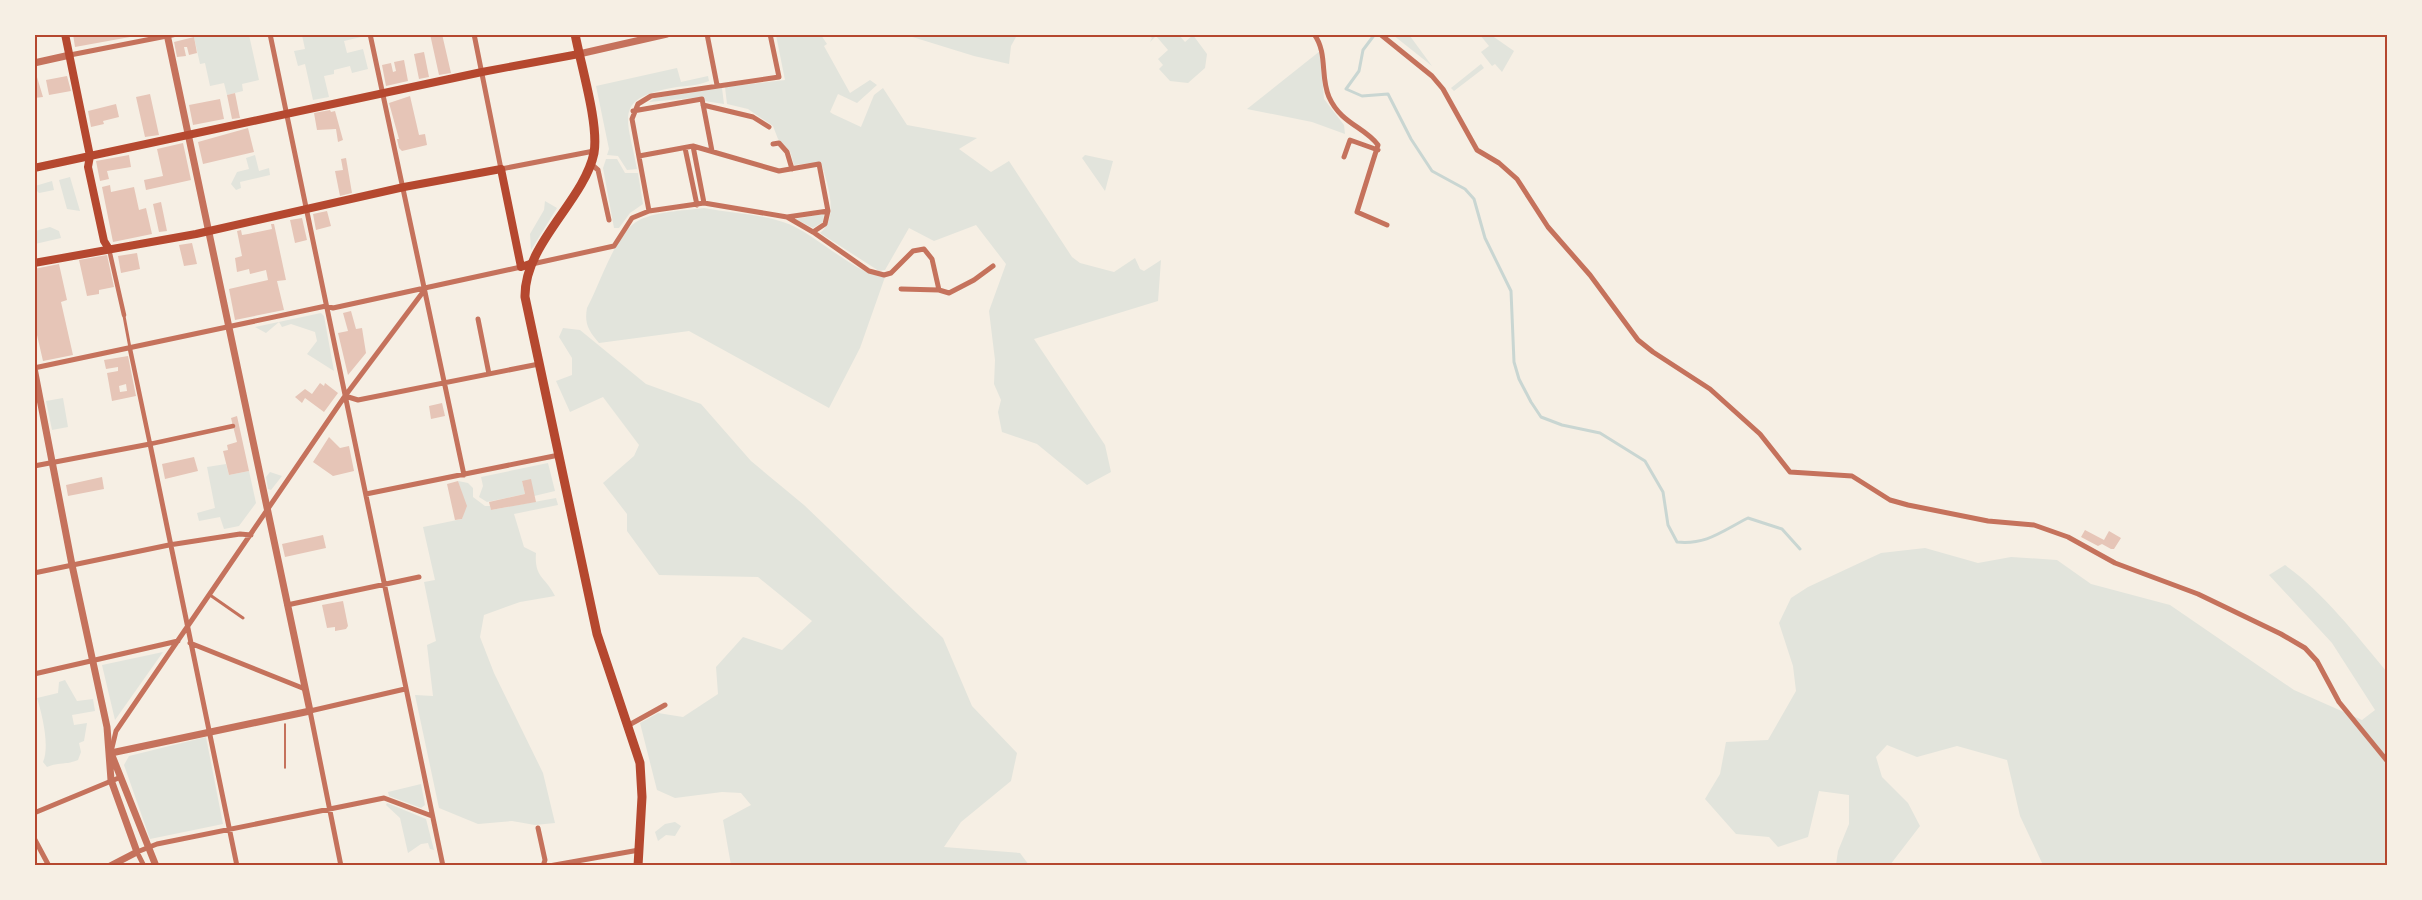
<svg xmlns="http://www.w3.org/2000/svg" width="2422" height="900" viewBox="0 0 2422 900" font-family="Ubuntu,sans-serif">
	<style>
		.green { fill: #e2e4dc }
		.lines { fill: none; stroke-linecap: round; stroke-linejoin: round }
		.stream { stroke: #c9d6d2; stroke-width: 3 }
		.building { fill: #e6c5b7; fill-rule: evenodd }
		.path { stroke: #b5482f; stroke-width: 1.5 }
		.service { stroke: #c5725c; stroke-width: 3 }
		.pedestrian { stroke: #c5725c; stroke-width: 4.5 }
		.minor { stroke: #c5725c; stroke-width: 5 }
		.tertiary { stroke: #c5725c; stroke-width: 7 }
		.secondary { stroke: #b5482f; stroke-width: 8 }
		.trunk { stroke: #b5482f; stroke-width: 9 }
		.neatline { fill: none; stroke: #b5482f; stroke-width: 2 }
	</style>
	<rect width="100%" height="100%" fill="#f6efe4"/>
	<path class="green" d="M208,35H249L259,80L242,84L243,91L227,95L224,83L210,86L205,63L200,64L194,37Z
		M302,35H361V37L344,41L347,53L363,49L368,69L352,73L350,66L334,70V74L324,76L329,97L313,100L305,64L298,66L294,51L305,49Z
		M776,35H821L827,44L824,46L850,93L870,80L877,85L857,103L838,94L830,112L833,114L861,127L874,95L883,88L907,125L977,138L959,149L991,172L1009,161L1072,257L1080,263L1114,272L1135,258L1140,269L1144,271L1161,260L1158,301L1034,339L1105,445L1111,472L1087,485L1037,444L1002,432L998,412L1001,400L994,384L995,360L989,311L1006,264L976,225L934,241L909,228L885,270L879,271L820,233C840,217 827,183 821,162L794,165L790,151L778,139L773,126L748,109L727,104L725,87L785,80Z
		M1007,35L1016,37L1011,46L1009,64L974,56L906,35Z
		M1148,35H1179L1185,42L1193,35L1207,54L1205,68L1188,83L1170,81L1159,69L1163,65L1158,59L1168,50L1156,36L1150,42L1152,38Z
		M1393,35H1411L1410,36L1432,66Z
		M1480,35H1491L1514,51L1502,72L1495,64L1492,66L1481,52L1489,46Z
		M1320,51L1324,99L1344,125L1345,134L1312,122L1247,109Z
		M1481,64L1484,68L1454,91L1451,88Z
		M677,68L681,82L708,76L709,81C700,85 687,86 677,87C612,98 627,116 637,169L627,170L618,156L607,155L609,149L596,86Z
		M722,88L724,104L704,101L703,97L649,102L655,98Z
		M255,155L259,171L269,168L270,175L240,182L241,188L236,190L231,184L237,172L249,169L246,158Z
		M1085,155L1113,161L1105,191L1082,158Z
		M606,159H617L625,173H638L643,204L630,213L619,228H614L603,168Z
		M70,177L80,211L67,209L59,180Z
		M52,181L54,190L39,193L35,189V186Z
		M545,201L557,208L531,250L530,234L544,210Z
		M704,208C730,213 759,214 783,222C813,231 858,277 885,277L860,348L829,408L689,331L599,343C589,331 584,324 587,308C599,286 615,235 636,222C654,211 683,211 704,208Z
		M824,214L823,222L813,228L795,219Z
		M50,227L59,231L61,238L35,244V231Z
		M321,313L324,316L334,371L307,354L317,341L315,332L291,324L282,327L279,322L266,333L255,327Z
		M563,328L580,330L646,384L701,404L751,461L804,505L943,638L972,706L1017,753L1011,781L961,822L944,847L1020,853L1029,865H731L723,820L751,805L741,793L722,792L675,798L657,790L640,723L658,713L683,717L718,694L716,667L743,637L782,650L812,621L758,577L659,575L627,531V514L603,483L634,456L639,445L603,397L570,412L556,381L572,375V358L559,337Z
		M63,398L68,427L52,430L46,401Z
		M548,463L555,491L534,496L522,481L525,494L487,502L479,497L483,486L481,477Z
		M226,464L229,475L249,471L256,503L239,526L224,529L220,517L199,521L197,513L215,508L207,467Z
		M270,472L282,476L271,490L268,489L266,477Z
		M458,481L468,483L473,488V497L485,506H490L491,510L556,498L558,505L514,514L524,547L536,553C534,578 546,577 555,596L520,602L484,615L480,637L494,673L543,773L555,823L535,825L512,821L478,824L439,808L415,695L433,696L427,645L436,641L424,582L435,580L423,527L462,519L466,506Z
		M1925,548L1978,563L2011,557L2057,560L2091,584L2170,605L2294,690L2362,720L2375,710L2332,643L2269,575L2285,565C2324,593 2356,635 2387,672V865H2043L2020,816L2007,760L1957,746L1917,757L1887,745L1876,757L1882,777L1908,803L1920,826L1890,865H1836L1838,851L1849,824V795L1819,791L1808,837L1778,847L1769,837L1736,834L1705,799L1720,774L1726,742L1768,740L1796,691L1793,666L1779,623L1791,598L1808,587L1881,553Z
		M163,652L115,720L102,665Z
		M65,680L77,701L93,699L95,711L72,715L74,725L87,723L84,741L79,743L81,752L78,760C67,765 58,762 47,767L43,762C50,746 42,714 37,698L58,693L59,682Z
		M206,737L223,824L150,839L124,765L129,756Z
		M421,784L425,805L421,808L389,796L388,792Z
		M387,803L426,819L434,850L430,849L428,843L421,844L408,853L400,818L386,805Z
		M675,822L681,826L675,836L666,835L658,841L655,832L665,824Z"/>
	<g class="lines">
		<path class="stream" d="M1375,34L1363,50L1359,71L1346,89L1362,96L1388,94L1411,139L1432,171L1465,189L1474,199L1485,238L1511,291L1514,362L1519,379L1531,402L1541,417L1562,425L1600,433L1645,461L1663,492L1668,525L1677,542C1707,545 1722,531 1748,518L1782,529L1800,549"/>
	</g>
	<path class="building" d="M73,34H130V37L75,47Z
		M430,34H442L451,73L439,75Z
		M194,37L197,53L189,55L187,47H184L186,56L177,57L174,42Z
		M424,52L429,77L419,79L414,54Z
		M404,60L408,81L386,86L382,65L391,63L393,72L396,71L394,62Z
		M34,67L43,97L34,98Z
		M67,76L71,91L49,95L46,80Z
		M235,93L240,118L232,119L227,95Z
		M150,94L159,135L145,137L136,97Z
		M410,96L419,135L425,134L427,145L402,151L399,148L397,139H399L389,103Z
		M220,99L224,119L193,125L189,105Z
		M116,104L119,117L103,121L104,124L91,127L88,111Z
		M330,110L331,112L335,111L343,140L338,142L336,129L317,130L314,113Z
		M248,128L254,152L203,164L198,142Z
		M183,143L191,180L146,190L144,180L163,176L157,149Z
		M129,155L131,167L107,171L109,179L100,181L96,161Z
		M346,158L352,193L340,196L335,171L343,170L341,159Z
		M110,185L111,192L134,187L139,210L146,208L152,234L113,242L102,187Z
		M161,202L167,231L159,232L153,204Z
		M327,211L331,226L316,230L313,214Z
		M302,218L307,240L295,243L290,220Z
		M271,224H274L286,280L277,281L284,310L235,320L229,289L268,280L266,270L250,274L249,269L237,272L235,258L242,256L237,231L241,230L242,235L248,234L272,229Z
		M192,243L197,264L184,266L179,245Z
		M137,253L140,269L121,273L118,256Z
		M107,255L114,287L99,290V294L87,296L79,260Z
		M59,264L67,300L61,302L73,355L43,361L34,322V269Z
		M351,311L356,329L362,328L366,353L348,375L338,333L348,331L343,313Z
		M128,356L136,396L112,401L107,373L118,371V367L106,369L104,360ZM126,384L127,391L120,392L119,386Z
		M320,383L324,386L325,383L338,393L324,412L305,398L302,403L295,397L305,389L312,394Z
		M442,403L445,416L431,419L429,406Z
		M237,416L249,471L229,475L223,451L228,450L227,445L237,442L231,418Z
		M329,437L340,448L349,446L354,471L333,476L313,462Z
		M194,457L198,471L165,479L162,464Z
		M102,477L104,489L68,496L66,485Z
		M531,479L536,502L491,510L489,502L525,494L522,481Z
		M458,481L467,506L462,519L455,520L447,484Z
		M2085,530L2104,540L2109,531L2121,538L2114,549H2111L2102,544L2098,546L2081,537Z
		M323,535L326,548L285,557L282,544Z
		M343,601L348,626L346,629L335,631V627L327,628L322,605Z"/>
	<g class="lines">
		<path class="path" d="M285,724V768"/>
		<path class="service" d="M124,316L130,348
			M210,595L243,618"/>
		<path class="pedestrian" d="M109,249L124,315
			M130,349L150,444L233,426"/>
		<path class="minor" d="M270,34L443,866
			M370,34L464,475
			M474,34L501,169L594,151
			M707,34L717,85
			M1314,34C1328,53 1320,77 1329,97C1341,124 1365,127 1378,145L1357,212L1387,225
			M1380,34L1432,76L1443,89L1477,150L1499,163L1517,179L1548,227L1590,275L1638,340L1653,352L1710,389L1760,434L1790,472L1852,476L1890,500L1908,505L1988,521L2034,525L2068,537L2115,563L2198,594L2281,634L2305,648L2317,661L2339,702L2388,762
			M70,55L177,34
			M703,105L753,117L769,127
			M633,111L702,99L712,151
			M773,144L779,143L787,152L792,169
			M693,146L704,203
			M685,148L697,205
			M639,156L693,146L779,171L819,164L828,211L825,224L813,232L787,217
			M1344,157L1350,140L1378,150
			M590,163L598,170L609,220
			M649,211L632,119L638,104L651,96L779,77L770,34
			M813,232L869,271L884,275L891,273L913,251L924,249L932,259L939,290L949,293L974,280L993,266
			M532,264L614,246L632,218L649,211L704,203L787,217L828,211
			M901,289L939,290
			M478,319L489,374
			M34,368L326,306L333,308L521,267
			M345,396L358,400L539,364
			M34,466L150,444L237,866
			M366,494L559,455
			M34,573L169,545L240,534L251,535
			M287,605L419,577
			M190,643L305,689
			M34,674L178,641
			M629,725L665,705
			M111,752L116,731L345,396L426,288
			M34,813L121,777
			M538,828L545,860L543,866
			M34,838L49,866
			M144,866L137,852L157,844L384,798L432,816
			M341,866L310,711L405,689
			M549,866L639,850"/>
		<path class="tertiary" d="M579,54L667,34
			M34,63L70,55
			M34,368L72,565L107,727L111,780L137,852L110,866
			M156,866L111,753L310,711L167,34"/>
		<path class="secondary" d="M65,34L90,156L88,167L104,241L109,249
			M34,168L482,72L579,54
			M34,263L196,234L404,187L501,169L521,267L530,264"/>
		<path class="trunk" d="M575,34C581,66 599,124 594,153C584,201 524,244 525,297L597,634L640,763L642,797L638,866"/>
	</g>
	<rect width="2422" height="900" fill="none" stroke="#f6efe4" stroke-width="72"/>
	<rect x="36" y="36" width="2350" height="828" class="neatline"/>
</svg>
